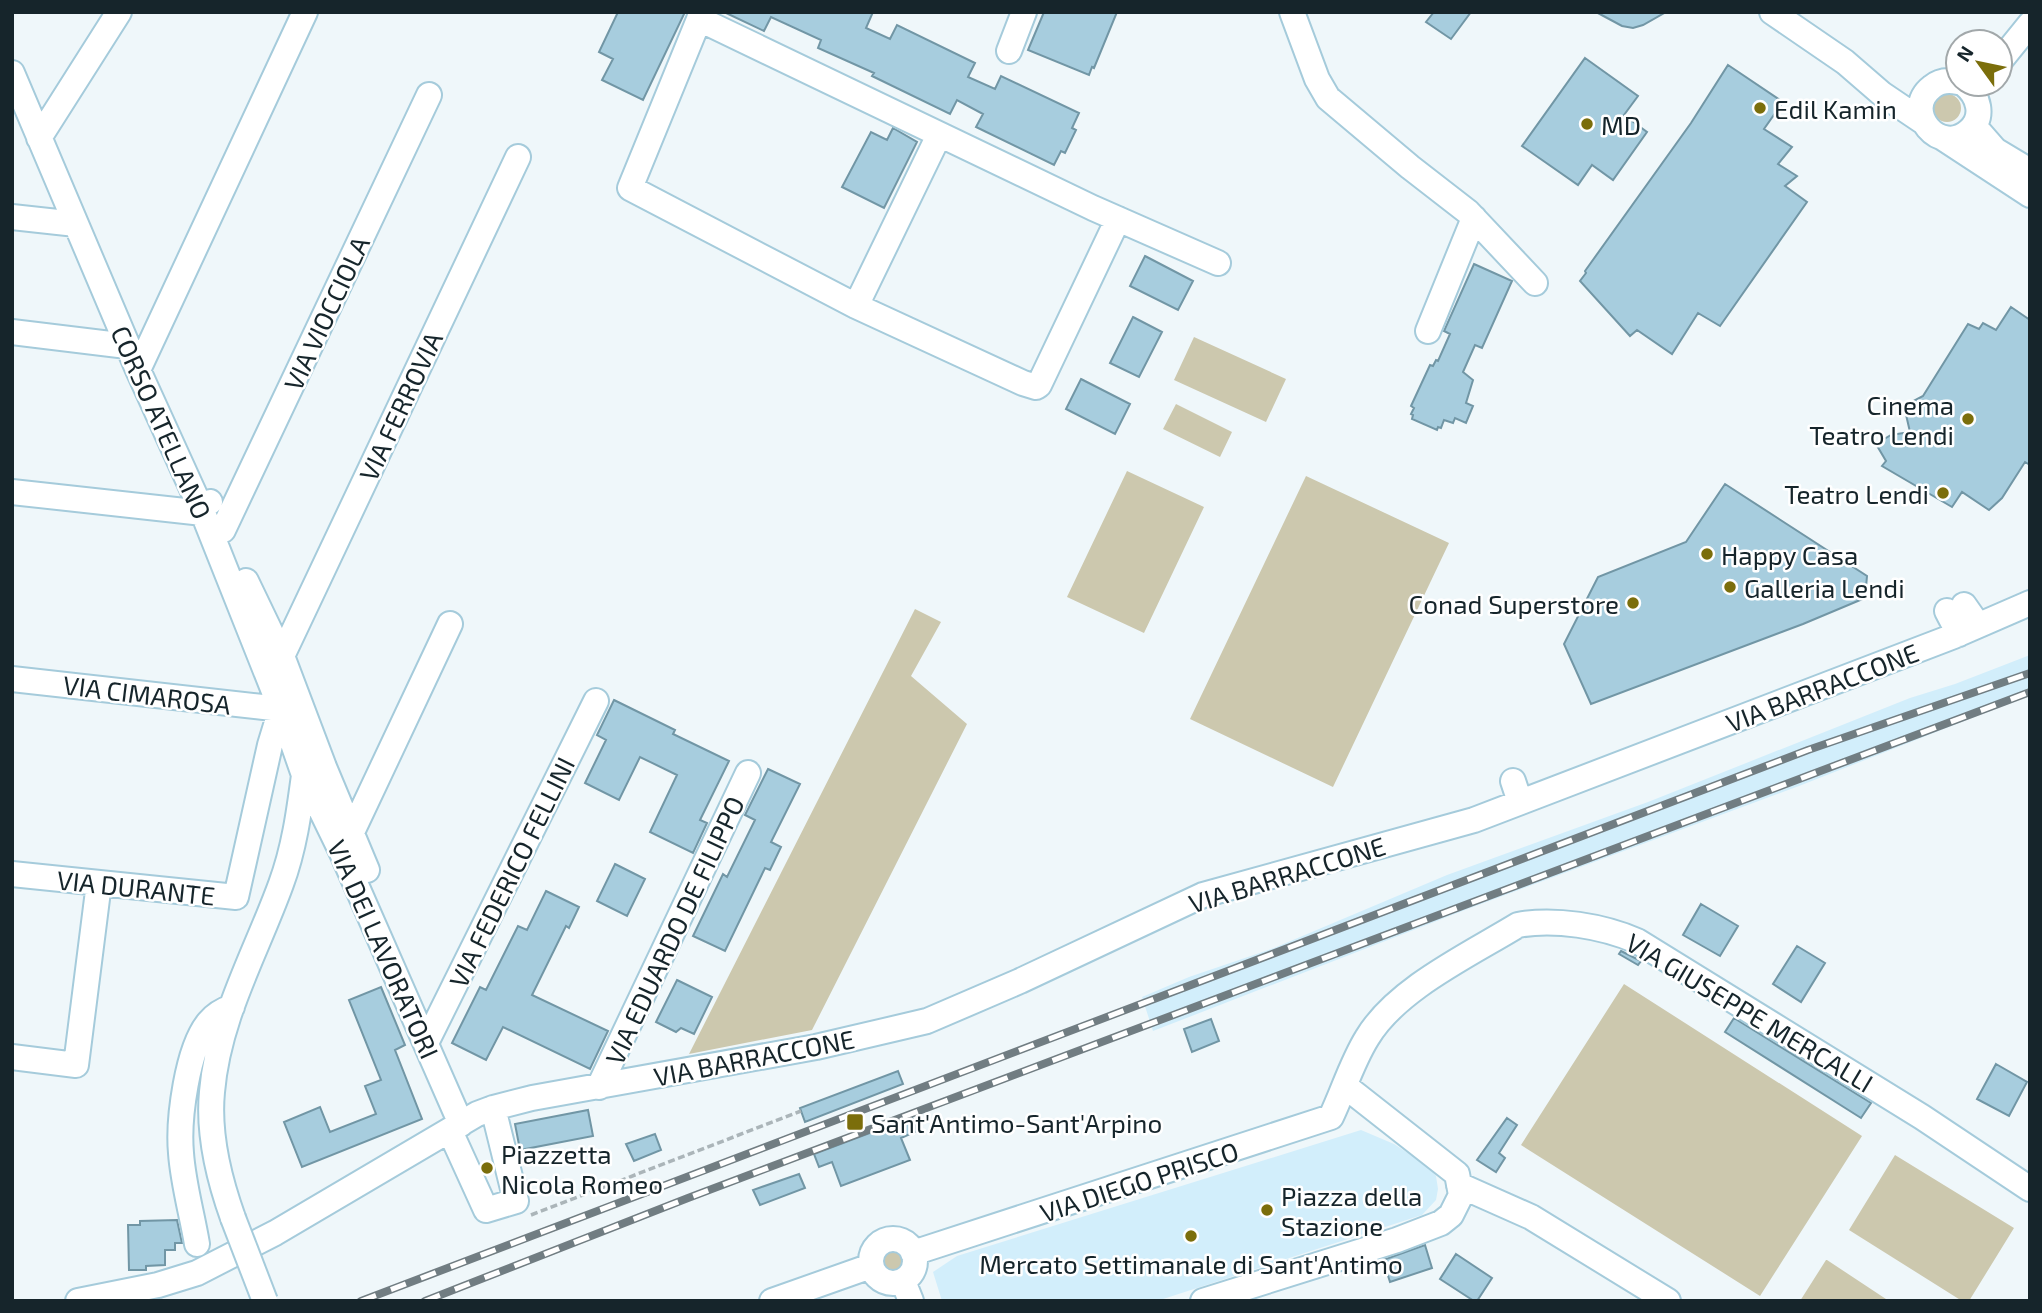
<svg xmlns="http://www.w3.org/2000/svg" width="2042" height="1313" viewBox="0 0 2042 1313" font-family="'Exo 2',sans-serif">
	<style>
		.built { fill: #d2eefb }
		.green { fill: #ccc8ae }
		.building { fill: #a7cdde; stroke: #7196a5; stroke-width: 2 }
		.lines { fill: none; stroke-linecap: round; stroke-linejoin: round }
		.minor-casing { stroke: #a5cbdb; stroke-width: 28 }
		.path { stroke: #abb5b9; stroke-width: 3.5; stroke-dasharray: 7 3.5; stroke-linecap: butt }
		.minor { stroke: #fff; stroke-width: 24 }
		.rail-casing { stroke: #717d82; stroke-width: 8 }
		.rail { stroke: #fff; stroke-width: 5; stroke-dasharray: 16; stroke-linecap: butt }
		.minor-bridge-casing { stroke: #a5cbdb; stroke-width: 28; stroke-linecap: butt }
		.minor-bridge { stroke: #fff; stroke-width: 24 }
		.poi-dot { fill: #7b6e0b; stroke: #fff; stroke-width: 2.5 }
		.labels { text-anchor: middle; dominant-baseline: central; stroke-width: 5; stroke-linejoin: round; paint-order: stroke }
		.poi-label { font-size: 26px; fill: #16252b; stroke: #fff; text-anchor: start }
		.street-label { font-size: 26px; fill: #16252b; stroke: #fff }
	</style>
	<rect width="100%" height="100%" fill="#eff7fa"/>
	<path class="built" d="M2030,655V695L1799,786L1465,910L1153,1031L1142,997L1189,977L1274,948L1447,875L1648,802L1910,698L1955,684Z
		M1361,1130L1394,1144L1428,1166L1436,1176L1438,1189L1436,1200L1422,1215L1157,1301H942L933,1272L957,1256Z"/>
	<path class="green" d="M1933 108a14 14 0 1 1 28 0a14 14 0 1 1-28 0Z
		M1194,337L1286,379L1266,422L1174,380Z
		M1176,404L1232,432L1220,457L1163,429Z
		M1127,471L1204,507L1144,633L1067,597Z
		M1306,476L1449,543L1333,787L1190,719Z
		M915,609L941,622L911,676L967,724L812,1030L689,1054Z
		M1624,984L1862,1136L1760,1296L1521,1145Z
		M1895,1155L2014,1228L1969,1301H1962L1849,1230Z
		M881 1261a12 12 0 1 1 24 0a12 12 0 1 1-24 0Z
		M1826,1260H1827L1889,1301H1800Z"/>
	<path class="building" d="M618,12H685L643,100L602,80L613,59L599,52Z
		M724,12H873L866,28L890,39L897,25L975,63L968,77L995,89L1001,76L1079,113L1072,128L1076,130L1065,153L1061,151L1054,165L976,127L983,114L957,100L950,114L872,76L874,73L818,48L821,40L771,17L764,31Z
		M1044,12H1117L1094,68L1092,67L1089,75L1028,50Z
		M1434,12H1471L1451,39L1426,22Z
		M1596,12H1666L1643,25L1633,28L1622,26Z
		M1585,58L1638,96L1624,115L1647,132L1613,180L1592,165L1578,185L1522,146Z
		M1728,65L1783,102L1764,129L1792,147L1778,164L1797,176L1785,186L1807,202L1720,326L1698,313L1672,354L1637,330L1630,336L1580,281L1586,273L1585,271L1691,123Z
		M893,128L917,142L884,208L842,187L871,132L887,140Z
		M1145,256L1193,281L1178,310L1130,286Z
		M1474,264L1512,281L1482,348L1475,345L1463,372L1473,380L1466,403L1473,406L1466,423L1455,418L1453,423L1444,420L1441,428L1438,427L1437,430L1412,419L1413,415L1411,414L1414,408L1411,406L1430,365L1433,366L1436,360L1438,361L1450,334L1444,331Z
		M2011,307L2030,320V465L2025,462L2002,498L1989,510L1962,492L1952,507L1882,466L1886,461L1876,444L1891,435L1910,432L1904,406L1923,396L1968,324L1979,329L1983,323L1996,330Z
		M1133,317L1162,332L1139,377L1110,363Z
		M1081,379L1130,404L1115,434L1066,409Z
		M1725,484L1867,576L1865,598L1803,624L1591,704L1564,644L1598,577L1686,542Z
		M614,700L675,730L673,734L729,761L700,820L707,823L693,853L650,832L677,775L640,757L619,800L585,783L606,740L597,735Z
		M768,769L800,784L771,842L781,847L770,870L765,868L725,951L693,936L723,874L727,877L755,820L745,815Z
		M615,864L645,879L627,916L597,901Z
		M546,891L579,907L569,928L566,926L532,995L608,1031L590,1069L503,1027L486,1060L452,1043L480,987L486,990L518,926L527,930Z
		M1701,904L1738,926L1720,956L1683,935Z
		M1797,946L1825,963L1801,1002L1773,984Z
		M1621,951L1641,961L1638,965L1619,954Z
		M677,980L712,997L694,1034L681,1028L676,1032L656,1022Z
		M381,987L405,1045L395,1050L422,1119L302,1167L284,1122L320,1107L330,1132L376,1114L365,1086L381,1080L349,1000Z
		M1734,1018L1871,1103L1861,1118L1725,1032Z
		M1211,1019L1219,1041L1192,1052L1184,1029Z
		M1996,1064L2027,1082L2009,1116L1977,1099Z
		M898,1071L903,1084L805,1122L800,1108Z
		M588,1110L593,1136L520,1150L515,1124Z
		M912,1117L917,1131L901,1138L910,1160L841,1186L832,1162L819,1167L814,1154Z
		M1507,1118L1517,1125L1499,1153L1505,1158L1496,1172L1477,1160Z
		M655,1134L661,1150L634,1161L626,1144Z
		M799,1174L805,1188L760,1205L753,1190Z
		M177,1220L182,1243H175V1250H165V1265L146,1266V1270H129L128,1225H140V1221Z
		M1425,1245L1432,1268L1390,1282L1383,1260Z
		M1456,1254L1492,1278L1477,1301H1474L1440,1279Z"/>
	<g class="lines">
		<defs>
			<path id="minor" d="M702,12L630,188L856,306L1023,383L1036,387L1039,385L1118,219
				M1292,12L1317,79L1328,98L1410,167L1468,212L1535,283
				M1772,12L1845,62L1882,94L1922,121
				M699,19L1093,208L1218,263
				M1009,51L1024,12
				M2000,61L2030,24
				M12,73L138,370L203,513L281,709L304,775L342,853L461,1124
				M1958,82C1949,80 1940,80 1932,87C1901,111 1940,157 1969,131C1985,117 1979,96 1964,84
				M1974,126L1995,150L2030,171
				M39,138L119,12
				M1943,138L2030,195
				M12,217L76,224
				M856,306L939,135
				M1428,331L1474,218
				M12,332L127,346
				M138,370L305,12
				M12,492L203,513L205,506L210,502
				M223,530L429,95
				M246,581L282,656L324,767L367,870
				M1964,605L1978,625
				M1947,611L1959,634
				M282,656L518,157
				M12,679L281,709L270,745L236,897L12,874
				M1513,781L1520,802
				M352,832L450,624
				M426,1043L596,701
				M12,1057L76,1065L99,883
				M599,1087L748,773
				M450,1131L486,1210L516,1201L493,1108
				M1459,1185L1531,1217L1668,1301
				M233,1218C219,1179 208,1133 212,1092C218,1018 256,953 281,884C294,849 299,813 304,775
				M871 1261a22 22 0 1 1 44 0a22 22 0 1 1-44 0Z
				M197,1244C192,1214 183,1183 181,1153C178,1120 187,1048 209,1022C215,1015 223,1010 232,1007
				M913,1253L1331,1117C1343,1092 1352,1062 1367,1038C1396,989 1469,955 1518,925C1554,918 1603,926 1637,941L1922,1117L2030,1189
				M903,1281L911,1301
				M78,1301L158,1285L197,1273L275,1233L477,1114L493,1108L532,1098L816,1047L927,1021L1020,981L1203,895L1474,820L1954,636L2030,603
				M772,1301L871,1266
				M1203,1301L1397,1240L1441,1223L1451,1215L1461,1195L1457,1174L1345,1086"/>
		</defs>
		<use href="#minor" class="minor-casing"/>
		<path class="path" d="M531,1215L801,1111"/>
		<use href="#minor" class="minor"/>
		<defs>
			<path id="rail" d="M361,1301L1808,750L2030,673
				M425,1301L688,1198L2030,692"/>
		</defs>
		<use href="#rail" class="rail-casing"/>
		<use href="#rail" class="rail"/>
		<defs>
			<path id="minor-bridge" d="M233,1218L265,1301"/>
		</defs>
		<use href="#minor-bridge" class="minor-bridge-casing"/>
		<use href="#minor-bridge" class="minor-bridge"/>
	</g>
	<g class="poi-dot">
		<circle cx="1760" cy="108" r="7"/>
		<circle cx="1587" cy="124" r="7"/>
		<circle cx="1968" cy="419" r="7"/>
		<circle cx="1943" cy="493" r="7"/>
		<circle cx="1707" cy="554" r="7"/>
		<circle cx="1730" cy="587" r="7"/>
		<circle cx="1633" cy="603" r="7"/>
		<rect x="846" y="1113" width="18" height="18" rx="3.5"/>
		<circle cx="487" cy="1168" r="7"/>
		<circle cx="1267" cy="1210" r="7"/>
		<circle cx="1191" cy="1236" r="7"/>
	</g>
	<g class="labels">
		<g class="poi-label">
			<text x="1774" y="108">Edil Kamin</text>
			<text x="1601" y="124">MD</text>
			<text x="1954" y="404" text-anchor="end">Cinema<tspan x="1954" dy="30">Teatro Lendi</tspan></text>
			<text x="1929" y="493" text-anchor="end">Teatro Lendi</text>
			<text x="1721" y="554">Happy Casa</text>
			<text x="1744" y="587">Galleria Lendi</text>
			<text x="1619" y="603" text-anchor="end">Conad Superstore</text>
			<text x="871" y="1122">Sant'Antimo-Sant'Arpino</text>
			<text x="501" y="1153">Piazzetta<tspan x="501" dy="30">Nicola Romeo</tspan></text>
			<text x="1281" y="1195">Piazza della<tspan x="1281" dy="30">Stazione</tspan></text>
			<text x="1191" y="1263" text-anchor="middle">Mercato Settimanale di Sant'Antimo</text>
		</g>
		<g class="street-label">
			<text transform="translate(326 313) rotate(-65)">VIA VIOCCIOLA</text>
			<text transform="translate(400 406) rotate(-65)">VIA FERROVIA</text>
			<text transform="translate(162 422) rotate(66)">CORSO ATELLANO</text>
			<text transform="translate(1822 687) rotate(-21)">VIA BARRACCONE</text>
			<text transform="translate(147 694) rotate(7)">VIA CIMAROSA</text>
			<text transform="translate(511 872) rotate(-64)">VIA FEDERICO FELLINI</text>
			<text transform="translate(1287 874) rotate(-17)">VIA BARRACCONE</text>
			<text transform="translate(136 887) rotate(6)">VIA DURANTE</text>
			<text transform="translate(674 930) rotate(-65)">VIA EDUARDO DE FILIPPO</text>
			<text transform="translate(384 949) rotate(66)">VIA DEI LAVORATORI</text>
			<text transform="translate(1750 1012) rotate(31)">VIA GIUSEPPE MERCALLI</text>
			<text transform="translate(754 1057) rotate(-11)">VIA BARRACCONE</text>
			<text transform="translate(1139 1181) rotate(-18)">VIA DIEGO PRISCO</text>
		</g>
	</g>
	<rect width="2042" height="1313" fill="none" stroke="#16252b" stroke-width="28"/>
	<g transform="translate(1979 63) rotate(303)"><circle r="33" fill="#ffffff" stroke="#a2a8aa" stroke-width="2"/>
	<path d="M0-5L12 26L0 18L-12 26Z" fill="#7b6e0b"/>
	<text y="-10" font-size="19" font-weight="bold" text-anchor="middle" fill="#16252b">N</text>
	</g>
</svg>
